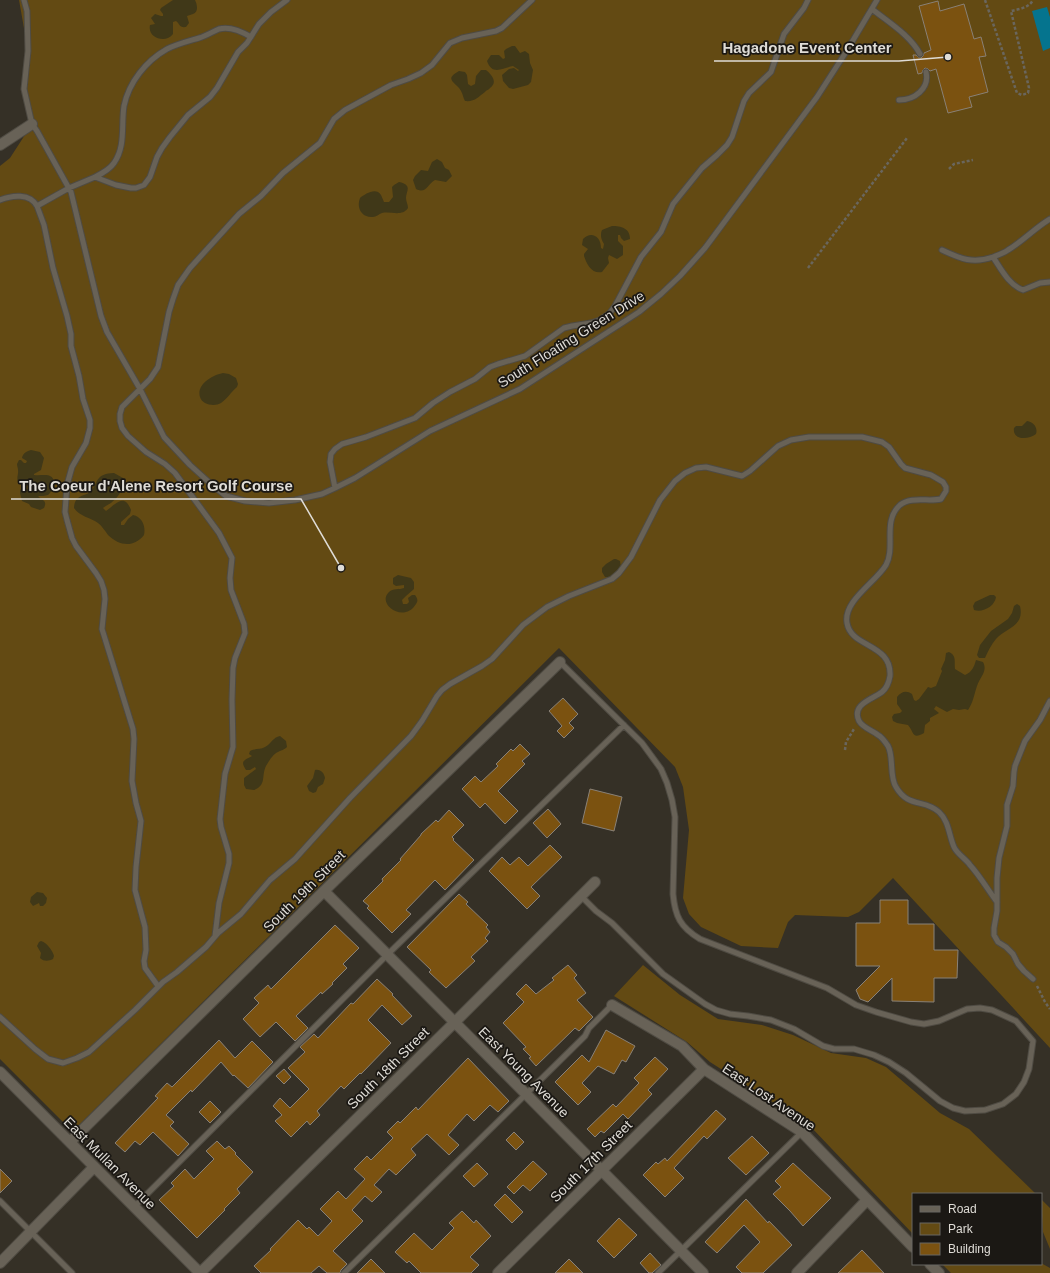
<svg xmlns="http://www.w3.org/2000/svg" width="1050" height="1273" viewBox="0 0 1050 1273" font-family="Helvetica,sans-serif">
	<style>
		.green { fill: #634a13 }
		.sand { fill: #403818 }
		.water { fill: #05748e }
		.building { fill: #7b5210; stroke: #898177 }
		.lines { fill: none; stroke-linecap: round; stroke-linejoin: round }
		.lane-casing { stroke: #4f4b43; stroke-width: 7 }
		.street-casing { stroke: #4f4b43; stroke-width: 12 }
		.path { stroke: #6a665d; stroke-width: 2.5; stroke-dasharray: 3 2; stroke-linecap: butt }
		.lane { stroke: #686257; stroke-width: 5 }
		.street { stroke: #686257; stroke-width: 10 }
		.labels { text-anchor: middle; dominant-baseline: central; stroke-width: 3.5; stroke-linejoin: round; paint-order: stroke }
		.street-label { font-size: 14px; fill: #dfdcd6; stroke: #1b1814 }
		.leader { fill: none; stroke: #dfdcd6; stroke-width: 1.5 }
		.callout-dot { fill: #dfdcd6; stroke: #1b1814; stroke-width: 1.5 }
		.callout-label { font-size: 15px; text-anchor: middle; font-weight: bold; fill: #dfdcd6; stroke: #1b1814; stroke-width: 3.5; stroke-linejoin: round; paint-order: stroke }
	</style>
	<rect width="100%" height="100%" fill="#353026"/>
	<path class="green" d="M19,0H1050V1048L893,878L859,912L848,917L795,915L788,922L778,948L741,946L701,927L689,914L683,898L689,830L683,787L675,767L559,648L77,1127L72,1128L68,1127L0,1059V166L10,158L32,124L24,89L28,51Z
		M643,965L680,995L718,1019L762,1025L793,1035L831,1053L866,1058L886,1067L940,1113L969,1129L1036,1194H913V1234L810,1126L710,1062L687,1042L614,996Z
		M1041,1199L1050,1208V1249L1043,1232Z
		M1041,1263L1050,1268V1273H951L942,1264H1041Z"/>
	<path class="sand" d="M173,0H195C197,4 199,12 193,14C191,15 189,15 187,16L189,23L186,27C179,28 180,24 176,21L173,22V34C166,44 147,38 150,25L155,24L151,18L155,14L161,16H163V14L160,10L161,8Z
		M512,46H515L520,53L525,51L529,54L530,63L533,70L531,82L528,85L513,89L509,88L503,81L502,75L509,69L514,68L518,71L519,70L513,66C503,68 492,76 487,61L491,55H499L503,59L505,58L504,51L506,49Z
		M481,70H486C492,75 498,82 490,88C489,90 486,90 485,92C478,97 475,102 465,101C463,98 463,94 461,91C456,82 443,80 459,71L465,72L467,75L468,84L471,86L475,84L476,76Z
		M437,159L442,162L445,168L449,170L452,176L446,182L435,180C427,185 426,194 416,189L413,180L415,176L421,170L428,171L432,162Z
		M399,182C413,185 406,191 406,198C406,201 408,205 408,208C402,217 391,211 382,213C379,214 376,217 373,217C362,218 356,208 360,198C365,194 376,187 381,195C382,197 383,200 384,202H389L393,197L392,187L394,185Z
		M612,226C621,226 630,228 630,239L624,241L621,238L620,235H618V241L623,246V255L617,259L609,255L608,258L609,263L602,272C592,274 587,265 584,256V254L588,249L582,245L583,239C591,231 601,236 601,248L603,249L604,244C601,240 600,234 602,230Z
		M223,373L229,374L236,378L238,384L237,387C232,391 226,400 221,403C215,407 202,405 200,397C196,384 213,375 223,373Z
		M1027,421C1034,422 1038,428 1036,434C1028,440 1012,440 1014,428L1016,426H1022Z
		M31,450L40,452L44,458L41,470L34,474V475C39,476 47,474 50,476C57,479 53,491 48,495C45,496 41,496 38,496C41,500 48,500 44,508L40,510L31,507L29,504L22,501L20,493V490L23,488L30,490L31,488C28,484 26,487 22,485C14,482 19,475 18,470C18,468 17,466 17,464L19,460H21L24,463H26L27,461L22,458C23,453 27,451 31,450Z
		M114,473L123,478C126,487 118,498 111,503C108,505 105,506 103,508L106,511C115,505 124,492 131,510L130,514L121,522V525H124L128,519L133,515C142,517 146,526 144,535C134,548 119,546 108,535C105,531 102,526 98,523C90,517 80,517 74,508C75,495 82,497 91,492C99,480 96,474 114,473Z
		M614,559H616L620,561L621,568L611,577H605L602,572V568L606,564Z
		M398,575L411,578L414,582V589L406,596L402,600L403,604H407L409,602L408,598L412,595H415C418,599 418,601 416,604C404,624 376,604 389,592C393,588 399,590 404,588V585L396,586L393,584V578Z
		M990,595H994L996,597C995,606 983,613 974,610L973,606L975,602Z
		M1017,604L1020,606C1025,627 1005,628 996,639C991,645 988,651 985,658H979L977,655L980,645L991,631L1008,619L1012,613L1014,606Z
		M949,652C957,656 954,661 955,669L965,675C972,672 974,667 976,660L983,662C988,671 980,677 977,686C974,695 973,703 968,710L965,709L959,710L953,709L947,712L936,706L934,709L939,713L930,718V721L925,725L924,733C912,740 914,732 908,725L897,723L893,721L892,717L894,714L900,713L902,711L897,704V697C901,692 906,690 912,694L914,700L916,701L919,699L928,687L931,688L936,686L942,671L941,669L945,660L946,653Z
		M280,736L286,741L287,747C284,750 282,750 278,752C273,754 269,761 266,766C261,776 267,785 254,790L246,789L244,785V778L256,769L255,767L250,770H246C239,760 246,760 252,756L249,754L250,751C255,748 260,750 265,747C271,744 273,737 280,736Z
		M315,770C321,769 324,773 325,778L323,784L318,787L316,792L313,793L309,791L307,786L313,778Z
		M37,892L43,893L47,898L46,903L43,906H40L39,903L33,906L30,902L31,897Z
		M41,941C46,942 53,951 54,956L53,959C49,961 44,962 40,958L41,953L37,946L39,942Z"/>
	<path class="water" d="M1047,7L1050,17V48L1043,51L1032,11Z"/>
	<path class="building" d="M938,1L940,11L964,4L974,39L981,37L986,56L979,57L988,92L969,97L972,107L948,113L936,69L930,71L928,69L925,68L923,70L922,73L918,74L913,55H916L918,57L921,58L923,56L924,53L931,50L919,6Z
		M563,698L578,714L569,723L574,728L564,738L557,731L562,726L549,711Z
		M520,744L530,754L522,761L525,764L498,791L518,811L505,824L485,803L480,808L462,789L475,776L481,782L498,766L496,764L511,749L513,751Z
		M590,789L622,797L614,831L582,823Z
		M548,809L561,824L547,838L533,823Z
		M449,810L464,825L452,837L454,839L453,840L474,860L445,890L435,880L406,910L411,914L392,933L367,908L369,906L363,901L383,881L382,879L401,860L400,859L421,835V834L436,820L438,822Z
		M550,845L562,857L531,887L540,896L527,909L489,871L502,857L510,865L519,857L528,866Z
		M459,894L468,902L466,904L488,925L486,927L490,932L485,938L488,941L471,957L475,961L446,988L429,972L431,970L407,947Z
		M880,900H908V924H934V950H958L957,978H934V1002L892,1001V978L868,1002L860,999L856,990L880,966H856V923H880Z
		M335,925L359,948L343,964L347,968L332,983L333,984L322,994L321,992L296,1016L308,1028L295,1041L276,1022L260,1037L243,1019L259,1003L254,998L268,985L271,989Z
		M568,965L577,975L574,978L586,993L577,1000L593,1017L579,1031L575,1028L536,1066L529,1058L531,1057L523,1049L526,1047L503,1023L524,1002L516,994L526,984L536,994L554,980L552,978Z
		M377,979L393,994L392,995L412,1016L402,1025L382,1005L368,1020L391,1043L361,1074L360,1073L344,1089L341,1086L317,1111L320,1115L310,1125L307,1121L291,1137L275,1121L282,1115L273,1106L280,1098L290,1108L309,1089L288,1068L305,1052L300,1047L314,1034L318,1038L351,1003L353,1004Z
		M606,1030L635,1046L626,1062L622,1060L614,1074L598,1066L582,1083L591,1092L578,1105L555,1082L582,1055L589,1062Z
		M219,1040L235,1058L252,1041L273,1062L248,1088L234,1075L233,1076L221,1062L192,1092L191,1090L166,1115L174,1122L170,1126L189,1144L178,1156L153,1132L140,1145L135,1141L125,1152L115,1143L158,1098L155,1096L167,1083L172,1087Z
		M655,1057L668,1069L648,1090L652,1094L628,1119L623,1114L604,1133L601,1131L595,1137L587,1129L613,1104L616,1107L639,1083L634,1078Z
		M468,1058L509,1101L498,1112L490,1105L474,1121L467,1114L448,1135L459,1145L449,1155L427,1134L411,1149L416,1155L396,1175L389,1169L374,1185L382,1192L372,1202L365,1196L352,1210L363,1221L333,1251L347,1264L341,1270L340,1273H327L319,1266L311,1273H261L254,1266L271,1250L270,1249L298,1220L307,1229L309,1227L318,1236L332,1221L320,1209L338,1191L346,1199L365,1179L354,1169L367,1156L371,1160L393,1138L387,1132L398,1121L400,1123L416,1107L418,1110Z
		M284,1069L291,1077L284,1084L276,1076Z
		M210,1101L221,1112L210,1123L199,1112Z
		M716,1110L726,1119L707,1139L704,1136L674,1168L684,1178L665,1197L643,1175L656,1162L658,1164L665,1158L667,1161Z
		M514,1132L524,1142L516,1150L506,1140Z
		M752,1136L769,1153L746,1175L728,1158Z
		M217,1141L225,1149L229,1146L236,1153L235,1154L253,1172L237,1189L240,1193L224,1209L225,1210L197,1238L159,1200L174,1186L171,1183L185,1169L194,1179L214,1159L206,1151Z
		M533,1161L547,1174L530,1191L523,1185L514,1194L507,1187Z
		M477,1163L488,1174L474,1187L463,1176Z
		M793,1163L831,1198L803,1226L790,1211L773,1194L781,1187L775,1181Z
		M0,1169L12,1181L0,1193Z
		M505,1194L523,1212L512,1223L494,1205Z
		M746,1199L768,1223L769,1221L792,1245L763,1273H742L736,1267L760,1242L744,1225L717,1253L705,1242Z
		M462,1211L474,1223L476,1220L491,1236L470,1257L479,1265L471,1273H421L409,1261L407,1263L395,1252L414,1233L432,1250L454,1228L449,1223Z
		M619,1218L637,1235L614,1258L597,1241Z
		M862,1250L884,1273H838Z
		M650,1253L661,1265L652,1273H649L640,1263Z
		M371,1259L385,1273H357Z
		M569,1259L583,1273H555Z"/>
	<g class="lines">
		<defs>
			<path id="lane" d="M24,0L27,11L28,51L24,89L32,124L37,131L71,192L101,316L107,332L140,389L164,437L190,465L211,484L226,496L245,501L269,503L295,500L322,494L335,488L355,478L430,431L520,389L639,312L661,294L680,276L705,248L817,97L846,52L877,0
				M872,9C888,22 910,35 920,54
				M899,100C914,100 930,89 926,72
				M95,177C101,174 110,169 114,163C126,146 121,125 124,106C129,82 146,61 167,49C177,44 189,41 199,38C206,36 212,32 219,29C230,26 241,31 251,37
				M0,200C12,195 30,193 37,206L69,188L95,177L116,185L131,188H136L144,185L150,177L157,157L162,148L170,137L188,115L210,97L217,88L238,52L247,43L259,24L271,12L287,0
				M37,206L44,225L53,268L67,316L71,334V346L79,376L83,399L90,420V428L86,443L72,467L67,485L65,512L67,520L72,538L76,546L96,573L101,581L104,590L105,599L102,629L133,729L134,739L132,781L136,803L141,821L136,867L135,890L145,927L146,950L144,961L145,968L158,986
				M942,250C961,259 973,264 993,257C1001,269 1009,285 1023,290L1040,283L1050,282
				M993,257C998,255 1004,253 1008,250C1023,241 1035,228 1050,219
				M335,488L330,462L331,454L335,449L342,444L366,437L415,418L433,403L450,392L475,379L490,367L498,364L525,356L564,328L572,326L591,323L600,320L609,314L615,306L641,257L661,232L673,204L702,168L717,155L727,145L732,137L744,101L749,93L771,72L784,34L804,8L808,0
				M560,662L642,743L661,769L667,783L672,800L675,817L673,894C675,916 680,927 700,939L827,988L856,1005L876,1012L911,1022L924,1024L939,1021L967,1009L980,1008L992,1010L1016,1021L1033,1041L1029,1069L1024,1082L1016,1094L1003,1104L985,1110L965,1111L953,1108L940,1101L906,1073L889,1062L874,1055L854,1049H834L823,1046L794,1029L771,1020L748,1016L730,1014L716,1010L705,1004L663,974L612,923L596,911L581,896
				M215,936L219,903L229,863V854L221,827L220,819L225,774L233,747L232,700L233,668L235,658L245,633L244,624L231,590L230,578L232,558L219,533L175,473L165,464L146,452L128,436L122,428L120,421V414L122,407L150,379L158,367L169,312L173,299L178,285L190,268L239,214L261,196L283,173L320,143L334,119L345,110L391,85L408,79L421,73L432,65L450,43L462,38L496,31L502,28L532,0
				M1033,979L1024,971L1018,964L1013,954L1006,947L998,942L994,935V928L997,911V878L999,858L1007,826V805L1013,786L1014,772L1015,766L1025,741L1040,720L1050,701
				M0,1017L35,1049L48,1059L63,1063L77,1058L89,1052L135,1010L163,982L177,972L206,947L218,933L241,914L270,880L295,859L350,798L411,736L422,721L437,696L442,690L450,684L482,666L492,659L523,625L547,607L569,596L612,579L619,573L631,557L660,500L675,481L685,473L696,468L706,467L742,476L750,471L778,446L791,440L809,437H862L882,442L889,447L901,464L905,468L931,475L943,482L946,487V491L941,499C929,502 911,496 900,505C882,521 896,547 886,565C876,582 843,601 847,623C851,648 892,643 890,676C889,682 887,688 882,692C873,699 851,704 859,721C863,728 872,730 878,735C882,737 886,743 888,746C894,757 889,776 896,787C908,808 925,799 939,812C949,821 949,836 954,847C957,854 966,859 970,865C980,876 988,890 997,902
				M0,1201L72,1273
				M134,1207L387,955L624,725
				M344,1273L585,1036L589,1028L612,1005
				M658,1273L802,1132"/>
			<path id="street" d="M0,145L32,124
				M324,891L526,1094L703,1273
				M612,1005L682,1046L704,1069L802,1132L913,1247
				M0,1072L200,1273
				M70,1142L324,891L560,662
				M0,1263L94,1167
				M930,1264L939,1273
				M200,1273L454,1023L595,882
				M498,1273L704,1069
				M797,1273L867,1200"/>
		</defs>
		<use href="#lane" class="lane-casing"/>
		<use href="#street" class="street-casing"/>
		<path class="path" d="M985,0L1017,93L1022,95L1028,93L1029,88L1011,11C1019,9 1029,8 1033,0
			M949,169L954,164L973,160
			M808,268L907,138
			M845,750L846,742L854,729
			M1037,986L1045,1002L1050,1009"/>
		<use href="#lane" class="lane"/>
		<use href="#street" class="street"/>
	</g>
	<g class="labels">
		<g class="street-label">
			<text transform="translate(571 339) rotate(-32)">South Floating Green Drive</text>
			<text transform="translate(304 891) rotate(-45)">South 19th Street</text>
			<text transform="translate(388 1068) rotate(-45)">South 18th Street</text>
			<text transform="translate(524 1072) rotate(45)">East Young Avenue</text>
			<text transform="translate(769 1097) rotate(34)">East Lost Avenue</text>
			<text transform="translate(591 1161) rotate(-45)">South 17th Street</text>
			<text transform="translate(110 1163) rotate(45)">East Mullan Avenue</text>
		</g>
	</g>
	<path class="leader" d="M948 57L899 61H714M341 568L301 499H11"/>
	<g class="callout-dot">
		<circle cx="948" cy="57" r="4"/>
		<circle cx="341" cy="568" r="4"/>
	</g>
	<g class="callout-label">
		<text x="807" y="53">Hagadone Event Center</text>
		<text x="156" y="491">The Coeur d'Alene Resort Golf Course</text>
	</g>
	<rect x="912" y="1193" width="130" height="72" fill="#1b1814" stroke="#696662"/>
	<rect x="920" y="1206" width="20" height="6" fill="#686257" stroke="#696662"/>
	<text x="948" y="1213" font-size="12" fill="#dfdcd6">Road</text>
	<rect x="920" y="1223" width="20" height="12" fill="#634a13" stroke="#696662"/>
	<text x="948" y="1233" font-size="12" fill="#dfdcd6">Park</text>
	<rect x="920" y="1243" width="20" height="12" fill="#7b5210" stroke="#696662"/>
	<text x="948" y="1253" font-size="12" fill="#dfdcd6">Building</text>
</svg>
